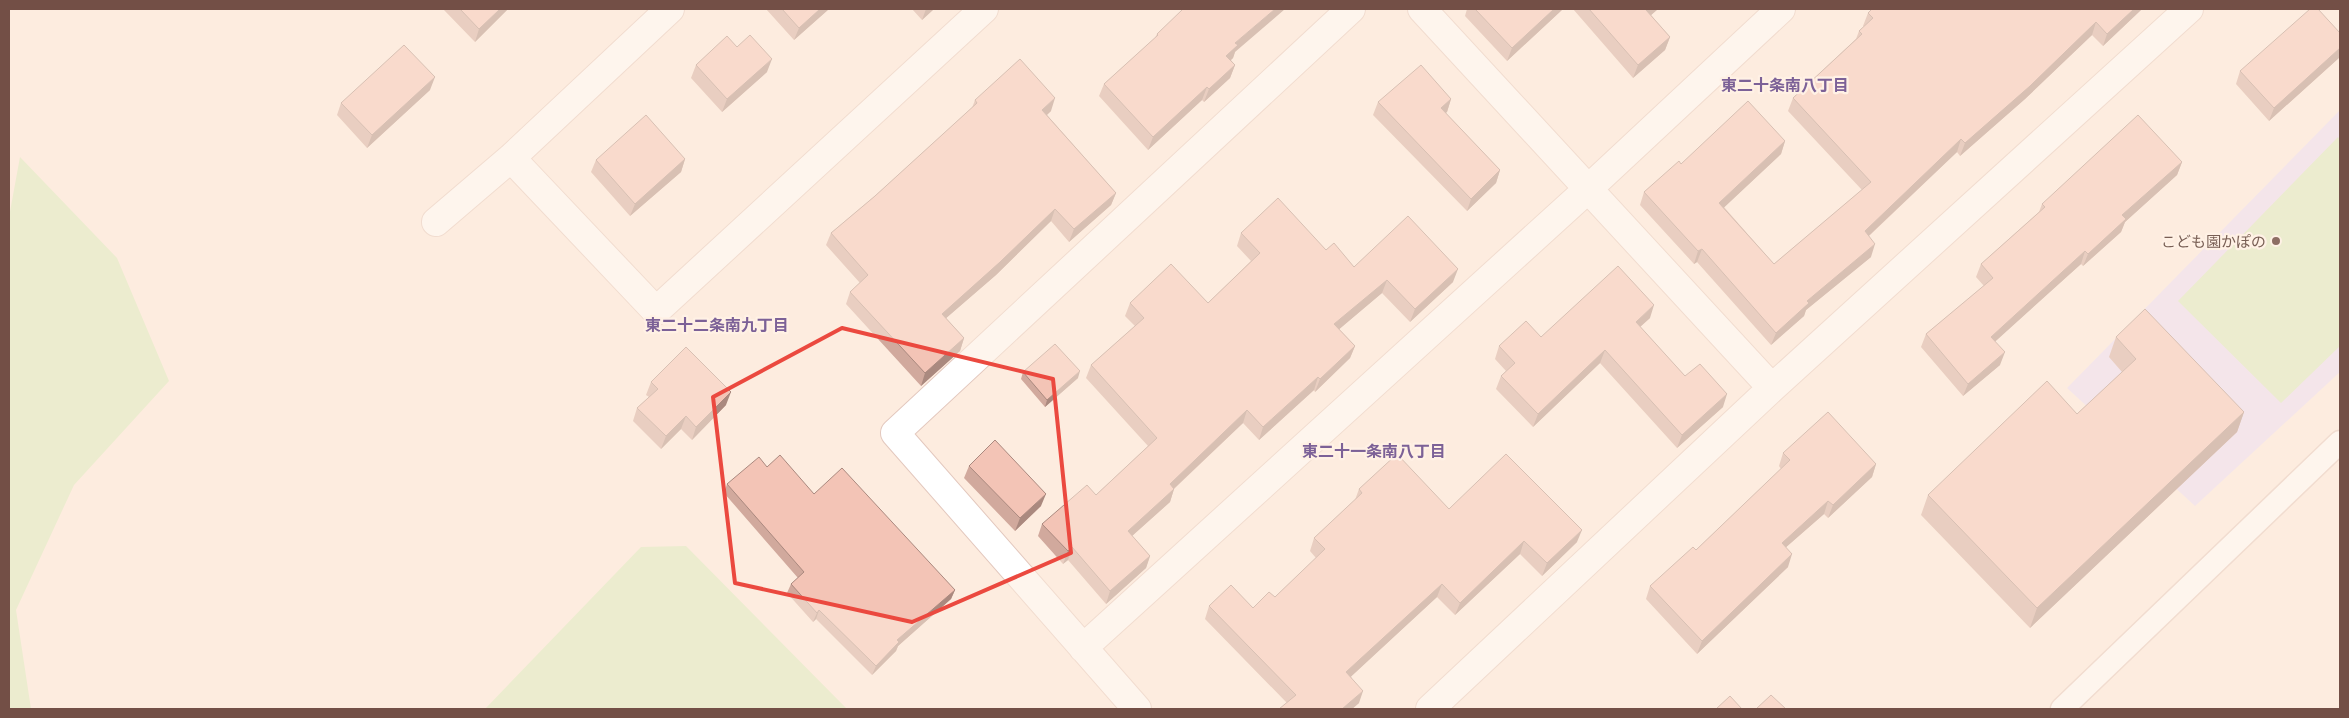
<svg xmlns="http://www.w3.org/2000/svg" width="2349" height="718" viewBox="0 0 2349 718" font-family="Poppins,'Noto Sans JP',sans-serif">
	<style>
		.education { fill: #e9dcf8 }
		.green { fill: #d7eabd }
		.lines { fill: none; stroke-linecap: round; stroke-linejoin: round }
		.service-casing { stroke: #e3c8be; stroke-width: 25 }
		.minor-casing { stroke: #e3c8be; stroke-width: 30 }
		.service { stroke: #fff; stroke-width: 22 }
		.minor { stroke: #fff; stroke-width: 28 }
		.wall { fill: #d1a99d }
		.shaded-wall { fill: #aa897f }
		.building { fill: #f3c4b6; stroke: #aa897f }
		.marked { fill: none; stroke: #eb493f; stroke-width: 4; stroke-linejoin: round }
		.education-dot { fill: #8d6e63; stroke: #fff1e5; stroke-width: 2 }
		.labels { text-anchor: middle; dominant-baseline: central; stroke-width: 4.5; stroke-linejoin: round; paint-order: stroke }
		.education-label { font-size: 15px; fill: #785e54; stroke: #fff1e5; text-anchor: end }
		.neighbourhood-label { font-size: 16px; font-weight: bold; fill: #7c6197; stroke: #fff1e5 }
	</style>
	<rect width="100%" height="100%" fill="#fdecdf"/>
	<path class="education" d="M2340,110V372L2195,506L2067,388Z"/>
	<path class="green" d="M2338,137L2340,139V346L2281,403L2178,301Z
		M20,157L117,258L169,381L74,485L16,610L31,709H9V217Z
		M686,546L847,709H485L641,547Z"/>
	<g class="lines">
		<defs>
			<path id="service" d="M2062,709L2340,442"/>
			<path id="minor" d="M1422,9L1772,388
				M511,158L656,311L984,9
				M436,222L511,158L670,9
				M1083,648L1588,189L1781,9
				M1137,709L895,433L1351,9
				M1430,709L1772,388L2189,9"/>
		</defs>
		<use href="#service" class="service-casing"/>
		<use href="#minor" class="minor-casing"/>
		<use href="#service" class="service"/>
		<use href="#minor" class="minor"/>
	</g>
	<path class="wall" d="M443,9H508L475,42Z
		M766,9H829L794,40Z
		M912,9H934L922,20Z
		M1467,9H1563L1507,61L1465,16Z
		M1573,9H1658L1651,15L1670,37L1665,50L1633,78Z
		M1872,9H2142L2141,10L2103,46L2092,35L2025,99L1960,156L1957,152L1869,236L1871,257L1806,310L1804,316L1771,345L1697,262L1694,264L1640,205L1644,192L1681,164L1785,141L1781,154L1724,207L1774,264L1862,190L1788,111L1793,98L1856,39L1859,31L1864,27L1863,26L1868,13Z
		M2340,33V57L2269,121L2236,84L2240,71Z
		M1157,34L1235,52L1233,58L1231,60L1235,65L1230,78L1204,102L1202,100L1148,150L1099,96L1104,84L1155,38Z
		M737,47L767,72L722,112L691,78L696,65Z
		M430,90L367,148L337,115L341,103Z
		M1451,99L1447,112L1445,113L1500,170L1496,183L1467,211L1373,115L1378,102Z
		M975,100L1051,111L1047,115L1116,193L1111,205L1069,242L1051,221L996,275L946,318L964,338L960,351L921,386L846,304L850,292L860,283L826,245L831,233L875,196L972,108Z
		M685,159L681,172L630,216L591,172L596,160Z
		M2182,162L2177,175L2125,222L2121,232L2083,266L2081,264L1995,341L2000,365L1963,396L1921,347L1926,334L1984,286L1976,277L1981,264L2039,212L2042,204Z
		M1241,233L1326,250L1354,267L1453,282L1410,322L1382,293L1339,329L1355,346L1350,358L1315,392L1314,390L1259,440L1243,423L1174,489L1170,502L1132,536L1150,556L1146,568L1106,604L1068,560L1063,564L1038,536L1042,524L1096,495L1148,446L1086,378L1091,365L1135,326L1125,316L1130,303H1208L1251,261L1237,246Z
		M1650,318L1640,327L1685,376L1723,407L1677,448L1600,363L1533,427L1496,389L1501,376L1506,371L1495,359L1499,346L1541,337Z
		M2116,337L2244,412L2237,432L2030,628L1921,515L1928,495L2077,414L2122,372L2109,357Z
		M1023,372L1078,378L1045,407L1021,379Z
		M651,382L726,405L692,440L681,429L661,449L633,421L637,408L649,397L646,395Z
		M1783,453L1876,464L1872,477L1828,518L1824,514L1786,547L1788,567L1697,654L1646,599L1650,586L1696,550L1781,469L1779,466Z
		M969,466L1041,506L1015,531L964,478Z
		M767,467L814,494L955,590L951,599L898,646L896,651L872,675L816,619L813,622L787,593L791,584L798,578L724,493L727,484Z
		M1359,489L1449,509L1577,542L1542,576L1520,554L1455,615L1437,597L1351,676L1359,703L1352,709H1279L1287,703L1205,619L1209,606L1253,608L1275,597L1316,558L1310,551L1314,538L1355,500Z"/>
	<path class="shaded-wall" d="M500,9H508L475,42L479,29Z
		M820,9H829L794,40L799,28Z
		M926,9H934L922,20Z
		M1275,9H1285L1235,52L1233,58L1221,69L1226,56L1235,43Z
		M1554,9H1563L1507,61L1512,48Z
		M1648,9H1658L1642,23L1646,10Z
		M2134,9H2142L2141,10L2103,46L2107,34Z
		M2096,22L2092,35L2025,99L1960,156L1965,143Z
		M1670,37L1665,50L1633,78L1638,65Z
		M2340,48V57L2269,121L2274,108Z
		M772,59L767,72L722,112L727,99Z
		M1235,65L1230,78L1204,102L1209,89Z
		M435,77L430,90L367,148L372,135Z
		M1207,87L1202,100L1148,150L1153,137Z
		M1055,98L1051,111L1038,123L1042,110Z
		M1451,99L1447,112L1436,121L1441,108Z
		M1961,139L1957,152L1860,244L1865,231Z
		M1785,141L1781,154L1715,216L1719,203Z
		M685,159L681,172L630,216L635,204Z
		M2182,162L2177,175L2125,222L2121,232L2083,266L2088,254L2122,215Z
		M1500,170L1496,183L1467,211L1471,199Z
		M1116,193L1111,205L1069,242L1074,229Z
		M1055,209L1051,221L996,275L937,326L942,314Z
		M1875,244L1871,257L1806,310L1804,316L1771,345L1776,333L1807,301Z
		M1702,249L1697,262L1694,264L1698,251Z
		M2085,251L2081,264L1987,349L1991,337Z
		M1458,269L1453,282L1410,322L1415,309Z
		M1387,280L1382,293L1330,337L1334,324Z
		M1654,305L1650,318L1631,335L1636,322Z
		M964,338L960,351L921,386L925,373Z
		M1355,346L1350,358L1315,392L1320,379Z
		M1605,350L1600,363L1533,427L1538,414Z
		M2005,352L2000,365L1963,396L1968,384Z
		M1080,371L1078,378L1045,407L1047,400Z
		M1318,377L1314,390L1259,440L1263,427Z
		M731,392L726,405L692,440L696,427Z
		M1727,394L1723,407L1677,448L1682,435Z
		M1247,410L1243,423L1165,497L1170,484Z
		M2244,412L2237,432L2030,628L2037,608Z
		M686,416L681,429L661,449L666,436Z
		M1876,464L1872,477L1828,518L1833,505Z
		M1174,489L1170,502L1123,544L1128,531Z
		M1046,494L1041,506L1015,531L1020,518Z
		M1828,501L1824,514L1777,555L1782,543Z
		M1582,530L1577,542L1542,576L1547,563Z
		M1524,541L1520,554L1455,615L1460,603Z
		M1072,547L1068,560L1063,564L1068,551Z
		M1792,554L1788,567L1697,654L1702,641Z
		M1150,556L1146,568L1106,604L1110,591Z
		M1442,584L1437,597L1342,685L1346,672Z
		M955,590L951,599L898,646L896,651L872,675L876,666L897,640Z
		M819,610L816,619L813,622L817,613Z
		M1363,691L1359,703L1352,709H1342Z"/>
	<path class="building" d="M460,9H500L479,29Z
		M782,9H820L799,28Z
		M1183,9H1275L1235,43L1238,45L1226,56L1235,65L1209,89L1207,87L1153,137L1104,84L1158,35L1157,34Z
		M1475,9H1554L1512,48Z
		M1589,9H1648L1646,10L1670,37L1638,65Z
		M1872,9H2134L2107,34L2096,22L2030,86L1965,143L1961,139L1865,231L1875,244L1807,301L1809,303L1776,333L1702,249L1698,251L1644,192L1679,161L1681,164L1748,101L1785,141L1719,203L1774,264L1871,182L1793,98L1862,34L1859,31L1873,18L1868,13Z
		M2310,9H2318L2340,33V48L2274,108L2240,71Z
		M750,35L772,59L727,99L696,65L727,36L737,47Z
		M404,45L435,77L372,135L341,103Z
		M1020,59L1055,98L1042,110L1116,193L1074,229L1055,209L1000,262L942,314L964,338L925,373L850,292L868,275L831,233L875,196L977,103L975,100Z
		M1421,65L1451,99L1441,108L1500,170L1471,199L1378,102Z
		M646,115L685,159L635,204L596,160Z
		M2138,115L2182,162L2122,215L2126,219L2088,254L2085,251L1991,337L2005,352L1968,384L1926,334L1993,278L1981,264L2045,207L2042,204Z
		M1278,198L1326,250L1334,243L1354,267L1408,216L1458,269L1415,309L1387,280L1334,324L1355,346L1320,379L1318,377L1263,427L1247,410L1170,484L1174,489L1128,531L1150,556L1110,591L1072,547L1068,551L1042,524L1087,485L1096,495L1157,438L1091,365L1144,318L1130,303L1171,264L1208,303L1260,253L1241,233Z
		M1618,266L1654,305L1636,322L1685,376L1700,364L1727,394L1682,435L1605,350L1538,414L1501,376L1515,363L1499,346L1526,321L1541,337Z
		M2145,309L2244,412L2037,608L1928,495L2047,381L2077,414L2136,359L2116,337Z
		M1055,344L1080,371L1047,400L1023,372Z
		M686,347L731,392L696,427L686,416L666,436L637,408L658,389L651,382Z
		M1828,412L1876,464L1833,505L1828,501L1782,543L1792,554L1702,641L1650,586L1693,547L1696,550L1790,460L1783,453Z
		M995,440L1046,494L1020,518L969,466Z
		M1397,454L1449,509L1506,454L1582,530L1547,563L1524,541L1460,603L1442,584L1346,672L1363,691L1342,709H1279L1296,695L1209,606L1231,585L1253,608L1269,592L1275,597L1325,549L1314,538L1362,493L1359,489Z
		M780,455L814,494L842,468L955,590L897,640L899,642L876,666L819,610L817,613L791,584L804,572L727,484L759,457L767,467Z
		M1771,695L1786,709H1756Z
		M1730,696L1742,709H1716Z"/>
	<path d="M0 0H2349V718H0ZM842,328L1053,379L1071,553L912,622L735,583L713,397Z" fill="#fdecdf" fill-opacity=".55" fill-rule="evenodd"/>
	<path class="marked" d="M842,328L1053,379L1071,553L912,622L735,583L713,397Z"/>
	<circle class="education-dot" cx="2276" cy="241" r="5"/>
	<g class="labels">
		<g class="education-label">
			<text x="2266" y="241">こども園かぽの</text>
		</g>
		<g class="neighbourhood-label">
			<text x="1785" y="85">東二十条南八丁目</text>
			<text x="717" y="325">東二十二条南九丁目</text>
			<text x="1374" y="451">東二十一条南八丁目</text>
		</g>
	</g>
	<rect width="2349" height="718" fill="none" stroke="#734f46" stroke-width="20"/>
</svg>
